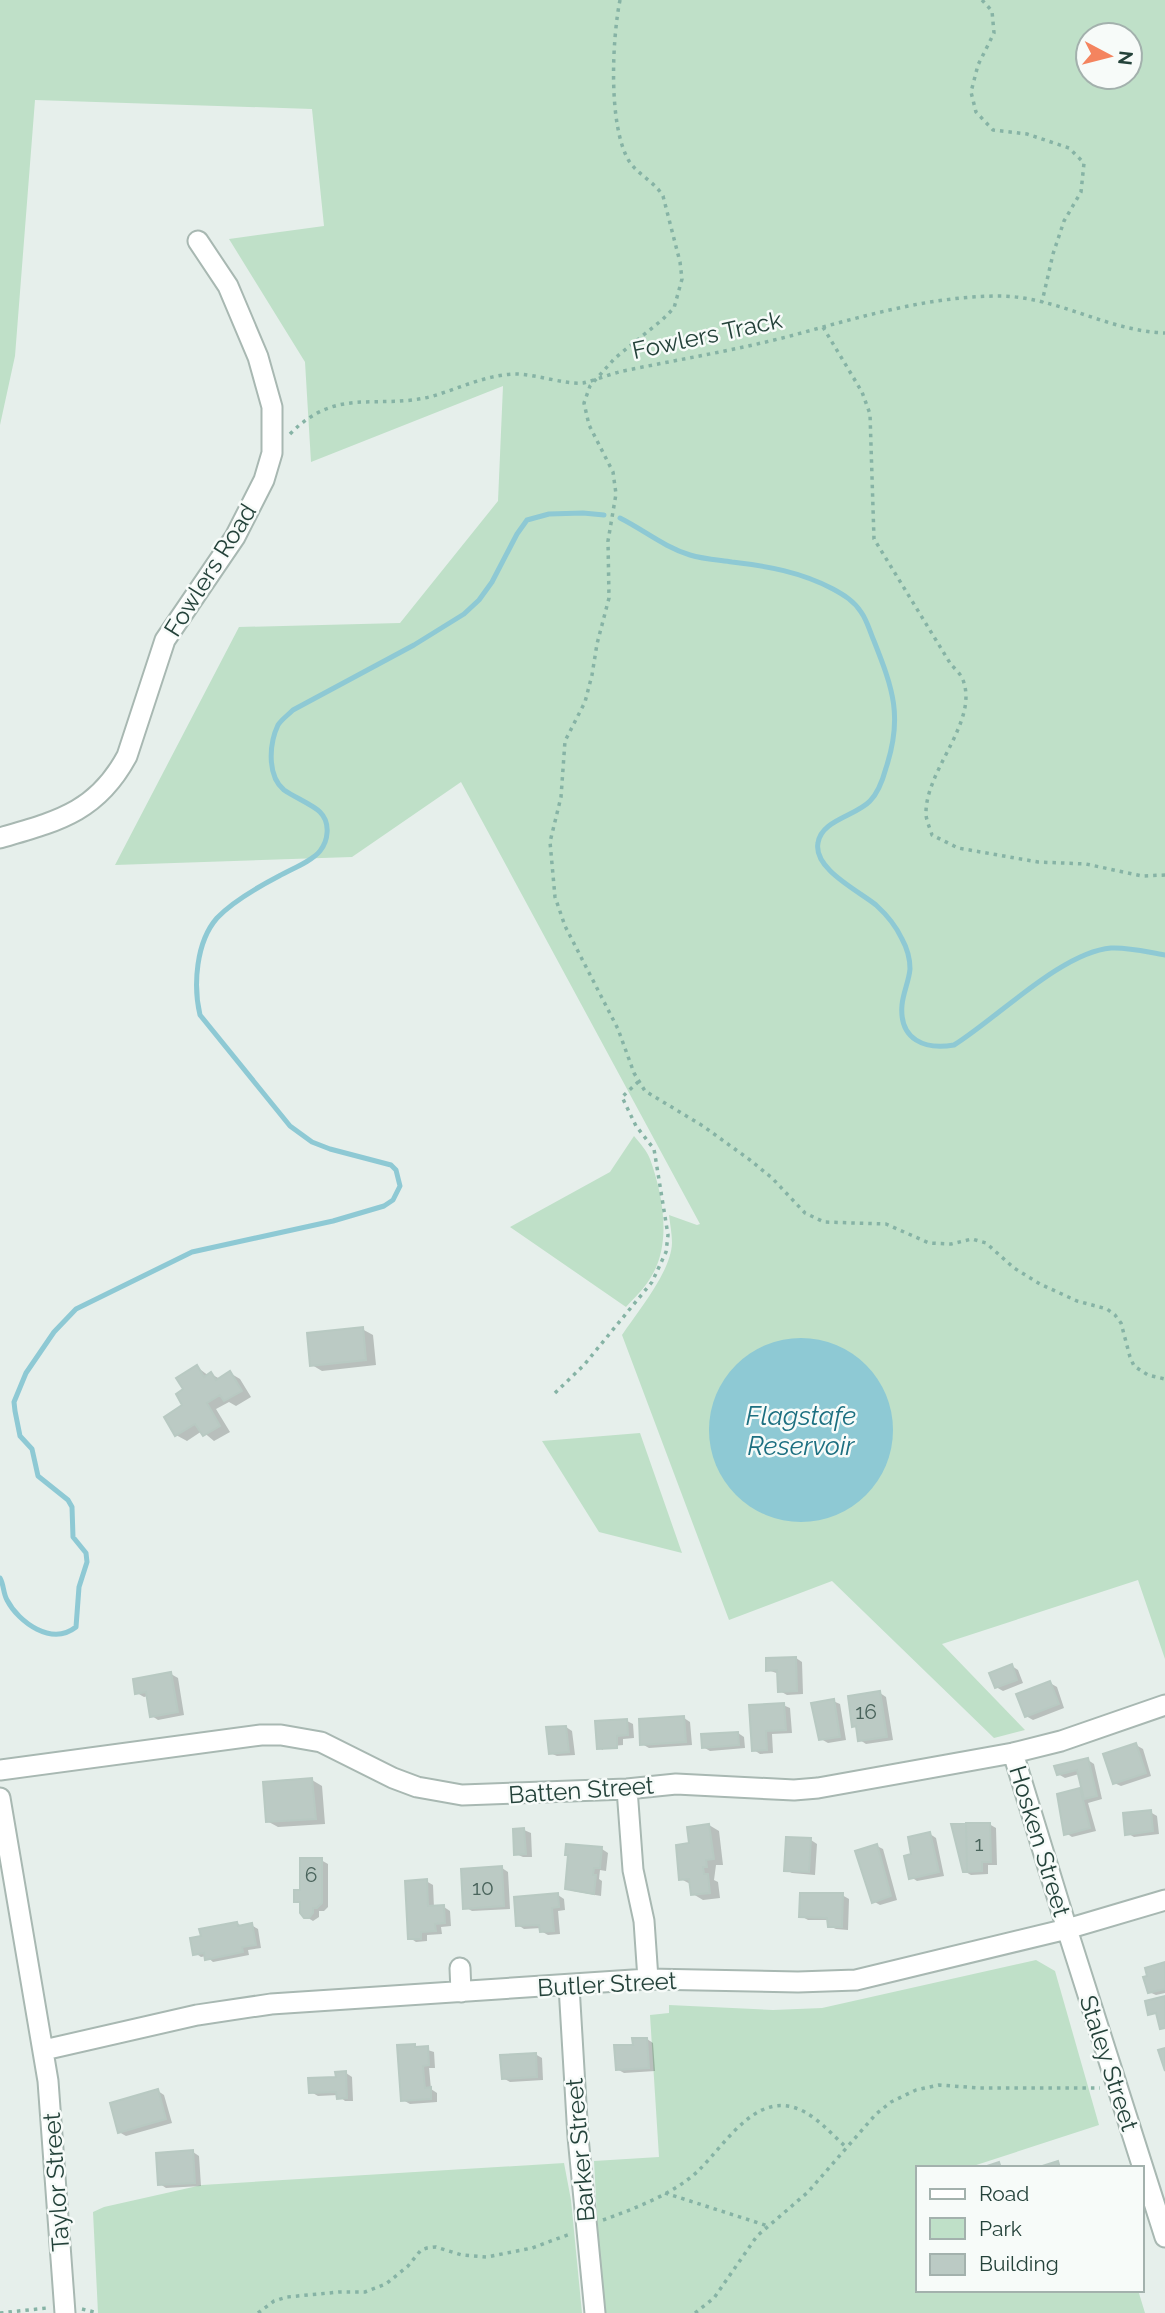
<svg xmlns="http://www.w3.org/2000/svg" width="1165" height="2313" viewBox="0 0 1165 2313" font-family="Raleway,sans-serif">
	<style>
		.green { fill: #bfe0c8; fill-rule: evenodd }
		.water { fill: #8ec9d4 }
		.shadow { fill: #0003 }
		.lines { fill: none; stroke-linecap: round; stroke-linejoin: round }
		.stream { stroke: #8ec9d4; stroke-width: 5 }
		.building { fill: #bbcac4; stroke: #b8c9c2; stroke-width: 2 }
		.minor-casing { stroke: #a8b8b2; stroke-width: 23 }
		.path { stroke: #86b3a5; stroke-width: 3.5; stroke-dasharray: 3.5 5; stroke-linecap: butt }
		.minor { stroke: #fff; stroke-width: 19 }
		.labels { text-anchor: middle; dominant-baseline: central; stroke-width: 5; stroke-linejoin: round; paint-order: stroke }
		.number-label { font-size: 21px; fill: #4a645c }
		.street-label { font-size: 24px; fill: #24423a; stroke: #f7fbf9 }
		.water-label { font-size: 26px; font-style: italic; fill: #1c6f80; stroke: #f7fbf9 }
	</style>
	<rect width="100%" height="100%" fill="#e6efeb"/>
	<path class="green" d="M0,0H1165V1659L1138,1580L942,1644L1025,1730L994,1738L832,1581L729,1620L622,1335C638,1311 671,1272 672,1243C672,1234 670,1224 669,1215L697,1225L700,1224L461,782L352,857L115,865L239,627L400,623L498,501L503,386L311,462L305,362L229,239L324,226L312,109L35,100L15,356L0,425ZM1088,35H1130V77H1088Z
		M634,1136C640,1143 647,1151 650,1159C663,1195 672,1243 651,1277C645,1288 634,1298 626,1307L510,1227L610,1172Z
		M640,1433L682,1553L599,1532L542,1441Z
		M1036,1960L1055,1971L1099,2125L967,2168H918V2290H1138L1145,2313H606L599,2254L594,2161L659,2157L650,2015L669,2013V2005L773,2010L822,2008Z
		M564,2163L571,2200L582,2313H98L93,2212L104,2207L202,2185Z"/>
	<path class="water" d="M709 1430a92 92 0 1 1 184 0a92 92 0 1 1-184 0Z"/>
	<path class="shadow" d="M362,1329L373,1335L376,1365L322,1371L312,1365Z
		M197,1367L209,1376L211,1374L220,1379L230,1373L240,1379L251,1397L236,1406L229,1402L216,1409L230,1432L214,1441L202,1431L187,1441L176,1435L185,1406V1390Z
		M796,1658L802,1662L803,1694L787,1695L780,1691L779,1674L768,1670Z
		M1012,1666L1018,1670L1023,1683L1003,1691L996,1687Z
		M171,1674L178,1678L184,1715L158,1720L152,1716L148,1696L144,1697L137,1693Z
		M1050,1683L1057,1687L1064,1708L1033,1720L1026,1716Z
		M880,1693L886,1697L893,1740L866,1744L860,1740L858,1728L854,1725Z
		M833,1701L840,1704L846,1740L828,1743L821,1739Z
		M783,1705L790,1708L792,1733L772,1734L773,1753L760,1754L754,1750L751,1707Z
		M684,1718L690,1722L692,1745L649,1748L642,1744Z
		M627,1721L633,1724L634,1738L623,1739V1745L603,1747V1750L599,1748Z
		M566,1727L572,1731L575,1755L557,1756L550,1753Z
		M738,1733L744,1737L745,1748L710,1751L703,1747Z
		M1136,1745L1143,1749L1151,1776L1121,1786L1114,1783Z
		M1088,1760L1094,1764L1102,1799L1088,1803L1096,1831L1072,1837L1066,1833L1059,1795L1083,1789L1079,1774L1065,1778L1058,1774Z
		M312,1780L322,1786L325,1824L278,1827L267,1821Z
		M1150,1812L1157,1816L1159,1834L1134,1837L1127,1833Z
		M989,1824L996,1828L997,1865H988V1874L971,1875L964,1871Z
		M709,1825L719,1831L723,1865H716L714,1880L718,1882L720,1898L703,1900L693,1894L692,1885L681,1879L691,1845Z
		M524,1830L531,1833L532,1857H523L516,1854Z
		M930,1834L936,1838L944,1876L917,1881L911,1877L913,1856Z
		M811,1840L817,1844L815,1875L792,1873L786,1870Z
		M877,1846L883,1849L897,1900L880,1905L873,1901Z
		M602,1849L608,1853L606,1871L600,1870L599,1879L602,1881L601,1896L573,1891L566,1888L570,1856L567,1854Z
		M321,1860L328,1864V1907L324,1911H319V1917L313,1921L305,1916L302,1904L296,1901Z
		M502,1868L508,1872L510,1909L472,1911L465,1907Z
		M426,1881L433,1885L434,1908L444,1907L450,1911L451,1926L441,1927L442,1934L427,1935V1941L416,1942L410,1938Z
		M558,1895L564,1899L565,1910L558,1911L560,1934L548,1935L541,1931V1928L524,1929L518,1925Z
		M842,1895L849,1899L848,1930L836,1929L829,1926V1920H808L801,1916Z
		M237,1923L243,1927L251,1925L258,1929L261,1948L248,1950L249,1955L213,1962L206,1956L201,1957L195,1953L203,1938Z
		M1165,1965V1993L1156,1995L1149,1992Z
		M647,2039L653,2043L655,2071L624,2073L617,2069L634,2046Z
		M415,2046L434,2052L435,2068H429L431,2089L437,2093V2102L410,2104L403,2100Z
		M535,2054L542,2058L543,2080L510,2082L503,2078Z
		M346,2073L352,2077L353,2101H345L338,2095L318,2096L311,2092Z
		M158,2091L164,2095L172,2123L126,2136L119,2132Z
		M193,2152L199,2156L201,2186L166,2188L160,2184Z"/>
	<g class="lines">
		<path class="stream" d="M620,518C644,530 664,547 690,555C703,559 718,560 732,562C767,566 801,572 833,589C844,595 854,601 861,612C867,620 870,632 874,641C893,689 903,717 886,768C883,779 878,793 870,801C856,816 821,820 818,843C813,869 859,891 876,905C887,915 896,926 902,939C907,948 910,958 910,969C909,981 903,993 902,1005C899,1040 925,1050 954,1045C996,1019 1062,952 1111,948C1129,947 1147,952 1165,955
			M0,1578C4,1585 3,1593 7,1600C19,1623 52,1646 76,1627L79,1587L87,1562L86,1553L73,1537L72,1507L68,1500L38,1476L32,1449L20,1436L15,1411L14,1402L26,1373L54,1332L76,1309L192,1252L333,1221L384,1206L393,1200L400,1186L396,1170L391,1165L330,1149L312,1142L290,1126L200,1015C193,985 196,942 217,918C233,901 258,887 279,876C291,869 311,862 320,851C328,841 331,823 320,812C313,805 294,797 284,790C267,776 269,744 278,725C281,720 288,715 293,710L414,645L464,614L479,600L492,582L517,534L527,520L549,514L583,513L604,515"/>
	</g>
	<path class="building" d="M363,1327L366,1360L310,1366L307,1333Z
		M197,1365L204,1377L211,1372L216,1380L230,1371L242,1391L224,1401L220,1395L207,1403L220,1426L203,1436L195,1424L175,1436L164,1417L182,1405L176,1394L183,1389L176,1378Z
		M796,1657L797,1691L778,1692L777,1670L766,1671V1658Z
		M1012,1664L1017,1680L995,1688L989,1673Z
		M171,1672L178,1712L150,1717L146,1692L135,1694L133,1679Z
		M1050,1681L1059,1704L1025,1717L1016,1694Z
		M880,1691L887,1737L858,1741L856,1726L852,1727L848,1696Z
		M834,1699L840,1737L819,1740L811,1703Z
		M784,1703L786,1730L766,1731L767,1750L752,1751L749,1705Z
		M684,1716L686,1742L640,1745L639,1719Z
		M627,1719L628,1735L617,1736V1748L597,1749L595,1721Z
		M566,1726L569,1752L549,1754L546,1727Z
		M738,1732L739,1745L702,1748L701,1734Z
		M1136,1743L1146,1773L1113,1784L1103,1754Z
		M1088,1758L1097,1796L1084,1799L1077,1770L1057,1775L1054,1766Z
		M312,1778L316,1819L266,1822L263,1782Z
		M1080,1788L1090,1828L1064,1835L1057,1794Z
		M1151,1810L1153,1831L1125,1835L1123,1813Z
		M966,1823L967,1872H963L951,1824Z
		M966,1823H990L991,1862H982V1871L967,1872Z
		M709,1824L714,1859L706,1860L707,1867H703L704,1874H708L710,1893L691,1895L689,1879L679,1880L676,1845L689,1843L687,1827Z
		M524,1828L526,1854L514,1855L513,1829Z
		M930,1832L939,1872L909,1879L904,1856L911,1854L908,1837Z
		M786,1837L811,1838L809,1872L784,1871Z
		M566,1844L602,1847L600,1868H594L593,1875H596L594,1894L565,1889L568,1855H565Z
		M877,1844L891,1896L872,1903L855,1851Z
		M300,1858H322V1903L317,1908H313V1913L309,1918H304L300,1913V1902H294V1890H300Z
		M502,1866L504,1906L463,1909L461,1869Z
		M427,1879L428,1906L444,1905L445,1923L435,1924L436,1931L421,1932V1939H408L405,1881Z
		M558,1893L559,1907L552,1908L554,1931L540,1932L539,1925L516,1926L514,1897Z
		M800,1893H843L842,1927H828L827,1918L799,1917Z
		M237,1922L238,1926L252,1923L256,1945L242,1947L243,1952L205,1960L204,1953L193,1955L190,1938L201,1936L199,1929Z
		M1165,1962V1989L1148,1993L1143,1977L1147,1976L1145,1968Z
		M1165,1996V2028L1160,2029L1156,2013L1148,2015L1145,2001Z
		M632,2038H647L649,2068L616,2070L614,2045H633Z
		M415,2044V2047L428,2046L429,2065L423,2066L425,2088L431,2087V2099L401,2101L397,2045Z
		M1165,2048V2071L1158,2050Z
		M536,2053L537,2077L502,2079L500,2055Z
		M346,2071L347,2098L337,2099L336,2092L309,2093L308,2078L336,2077L335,2072Z
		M158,2089L166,2119L118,2133L110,2103Z
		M193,2150L195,2183L158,2185L156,2153Z
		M1058,2161L1060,2168H1036Z
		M999,2162L1001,2168H981Z"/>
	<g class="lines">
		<defs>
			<path id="minor" d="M0,838C58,821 97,812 127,756L165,640L235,537L264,480L272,453V407L258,357L228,286L198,241
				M1013,1753L1067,1929L1165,2237
				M0,1770L261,1735H281L321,1742L393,1778L417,1787L462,1795L627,1789L676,1784L794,1790L818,1788L1013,1753L1061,1741L1165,1705
				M627,1789L633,1870L644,1921L648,1979
				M0,1798L48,2081L65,2313
				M460,1968L461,1992
				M569,1986L578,2137L595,2313
				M44,2050L197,2015L271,2004L648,1979L798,1982L856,1980L1067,1929L1165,1900"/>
		</defs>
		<use href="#minor" class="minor-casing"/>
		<path class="path" d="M620,0C612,40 608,126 629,161C638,175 654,181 663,196L680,262L682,279L674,308L662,320L615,358L590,386L584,403L589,425L613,472L616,494L608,541L609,598L597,644L592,675L585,702L565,741L561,797L550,842L555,897L565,926L618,1029L634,1073L645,1091L703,1126L750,1160L772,1178L805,1213L824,1222L886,1224L929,1243L951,1244L972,1239L986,1243L1014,1268L1040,1284L1077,1301L1107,1309L1115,1315L1121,1323L1130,1357L1134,1366L1148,1375L1165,1379
			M982,0L992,11L994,33L978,65L971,92L976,112L993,130L1027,134L1069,148L1084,163L1081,192L1064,221L1053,254L1042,302
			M823,327L862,392L870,414L874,539L950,663C954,668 961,674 963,680C979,722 925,770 926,814C926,820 930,828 932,835L958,848L1038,862L1086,864L1142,876L1165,875
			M290,434C338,385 377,411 433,396C460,388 486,375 515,374C536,374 566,385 583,383C596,380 610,374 623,371C681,359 737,350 794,335C860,317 926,297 996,296C1055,295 1106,331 1165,333
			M555,1393L584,1365L652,1282L666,1252L668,1235L654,1149L636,1126L622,1097L638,1082
			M665,2193L768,2226
			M603,2220C633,2209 674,2194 698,2171C729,2141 762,2079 814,2118C826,2127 836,2138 846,2147
			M82,2309L98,2313
			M0,2313L47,2308
			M258,2313L274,2301L287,2297L339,2292H365L386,2284L408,2266L421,2250L427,2248L436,2247L462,2255L487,2257L532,2248L570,2234
			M695,2313L714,2298L757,2236L808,2192L876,2114L891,2102L916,2090L939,2085L979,2088H1100"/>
		<use href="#minor" class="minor"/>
	</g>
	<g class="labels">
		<g class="number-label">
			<text x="866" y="1711">16</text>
			<text x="979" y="1843">1</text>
			<text x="311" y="1874">6</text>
			<text x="483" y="1887">10</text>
		</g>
		<g class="street-label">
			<text transform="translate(707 335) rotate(-12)">Fowlers Track</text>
			<text transform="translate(210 570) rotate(-58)">Fowlers Road</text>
			<text transform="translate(581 1790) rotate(-4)">Batten Street</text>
			<text transform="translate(1040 1841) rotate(73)">Hosken Street</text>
			<text transform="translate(607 1984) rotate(-3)">Butler Street</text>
			<text transform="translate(1109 2063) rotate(72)">Staley Street</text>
			<text transform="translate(580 2150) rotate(-95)">Barker Street</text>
			<text transform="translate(56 2182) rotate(-94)">Taylor Street</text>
		</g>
		<g class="water-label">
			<text x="801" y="1416">Flagstafe<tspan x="801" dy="30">Reservoir</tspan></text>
		</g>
	</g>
	<rect x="916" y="2166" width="228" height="126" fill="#f7fbf9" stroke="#a3b1ad" stroke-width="2"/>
	<rect x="930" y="2189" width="35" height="10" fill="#ffffff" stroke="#a3b1ad" stroke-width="2"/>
	<text x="979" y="2201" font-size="21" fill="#24423a">Road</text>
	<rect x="930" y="2218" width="35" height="21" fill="#bfe0c8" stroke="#a3b1ad" stroke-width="2"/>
	<text x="979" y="2236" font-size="21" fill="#24423a">Park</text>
	<rect x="930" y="2254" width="35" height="21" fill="#bbcac4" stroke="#a3b1ad" stroke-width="2"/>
	<text x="979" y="2271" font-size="21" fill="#24423a">Building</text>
	<g transform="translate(1109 56) rotate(97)"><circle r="33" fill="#f7fbf9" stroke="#a3b1ad" stroke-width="2"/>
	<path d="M0-5L12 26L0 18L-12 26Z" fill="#f4845f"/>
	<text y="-10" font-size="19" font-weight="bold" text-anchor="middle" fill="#24423a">N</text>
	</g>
</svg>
